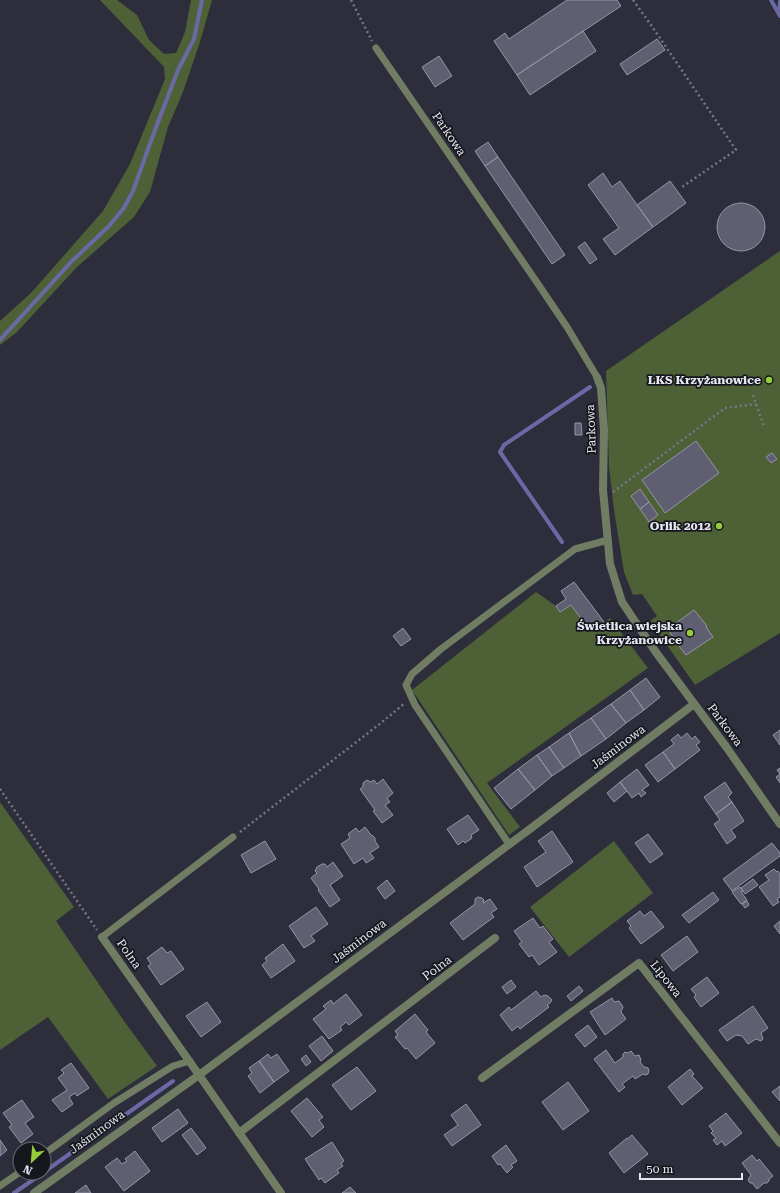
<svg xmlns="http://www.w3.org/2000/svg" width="780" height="1193" viewBox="0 0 780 1193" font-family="'Roboto Serif',serif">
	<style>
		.green { fill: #4d6036 }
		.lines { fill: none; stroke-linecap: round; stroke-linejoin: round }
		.stream { stroke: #6b69a5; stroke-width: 4 }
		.building { fill: #5f5f71; stroke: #9595a8 }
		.path { stroke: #767684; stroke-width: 2.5; stroke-dasharray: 2 3; stroke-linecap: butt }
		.lane { stroke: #717d63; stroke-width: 7 }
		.street { stroke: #717d63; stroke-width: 8 }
		.poi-dot { fill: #95cc3b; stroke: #16161d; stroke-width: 1.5 }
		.labels { text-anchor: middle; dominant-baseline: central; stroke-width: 3.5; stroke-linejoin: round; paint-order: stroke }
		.street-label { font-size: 12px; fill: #e7e7f2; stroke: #16161d }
		.poi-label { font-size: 12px; font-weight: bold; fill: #e7e7f2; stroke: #16161d; text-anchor: end }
	</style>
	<rect width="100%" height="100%" fill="#2d2d3c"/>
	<path class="green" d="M100,0H117L137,15L149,40L164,54L176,53L185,32L191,0H212L200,42L183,92L168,127L150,192L134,217L77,267L16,333L0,345V321L31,293L103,211L130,164L165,79L164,67Z
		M780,251V633L695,685L650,621L657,616L642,594L633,595L624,572L614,510L609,467L606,371Z
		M536,592L556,606L560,612L571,605L591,632L610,618L648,668L487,783L520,827L509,835L412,690Z
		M0,802L74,907L56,921L124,1021L157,1066L108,1099L48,1017L0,1050Z
		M614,841L653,893L569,957L530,907Z"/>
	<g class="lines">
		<path class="stream" d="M771,0L780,16
			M779,14L780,1
			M0,340L71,262L108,227L124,208L133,191L152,138L178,70L194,39L202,0
			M562,542L500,452L504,445L590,387
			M44,1172L173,1081
			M14,1193L43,1173"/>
	</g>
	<path class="building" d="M567,0H617L621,6L517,75L494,41L505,33L509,39Z
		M583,31L596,51L530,95L517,75Z
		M657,39L665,50L627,75L620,64Z
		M439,56L452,76L435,87L422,67Z
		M488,142L498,157L485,166L475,151Z
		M498,157L565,255L552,264L485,166Z
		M603,173L612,187L620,181L653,227L615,255L603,239L619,228L588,185Z
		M670,181L686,203L653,227L637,205Z
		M717 227a24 24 0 1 1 48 0a24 24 0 1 1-48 0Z
		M585,242L597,259L590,264L578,247Z
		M575,423H581L582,435H575Z
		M696,441L719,473L665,513L642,480Z
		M772,453L777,459L771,463L766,457Z
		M640,489L649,502L640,509L631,496Z
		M649,502L658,515L649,522L640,509Z
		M574,582L604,622L591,632L571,605L560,612L556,606L566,599L561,591Z
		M694,610L707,626L706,627L713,637L686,655L679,646L668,629Z
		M403,628L411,639L401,646L393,636Z
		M646,678L660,697L644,710L630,690Z
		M630,690L644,710L626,723L611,704Z
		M611,704L626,723L606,739L591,718Z
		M591,718L606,739L581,756L569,733Z
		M780,730V745L773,735Z
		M569,733L581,756L564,768L549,747L566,735Z
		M687,733L692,739L695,736L700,742L696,745L700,750L675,769L663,752L674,744L671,740L678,734L681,738Z
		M549,747L564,768L552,776L537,755Z
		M663,752L675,769L658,782L645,765Z
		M537,755L552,776L535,790L518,769Z
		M780,768V783L776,777L780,774L777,770Z
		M518,769L535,790L511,809L494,788Z
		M637,769L649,785L642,790L646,793L641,797L639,793L632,798L620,782Z
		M383,779L393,793L387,798L390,802L385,805L393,815L382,823L373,811L375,810L360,789L363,787V783L367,780L371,782L374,780L377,784Z
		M620,782L627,791L614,802L607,793Z
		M725,782L732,793L728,797L732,802L716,814L704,797Z
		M732,802L744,821L731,830L736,837L727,844L714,824L720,820L716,814Z
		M468,815L479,830L471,835L472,838L465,843L463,841L458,845L447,829Z
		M365,827L371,835L373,836L375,838V841L379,847L370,853L374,858L366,863L363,858L354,864L341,844L350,838L348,834L356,828L359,832Z
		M552,831L573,862L537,887L524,867L546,852L538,841Z
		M648,834L663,854L650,863L635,843Z
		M265,841L276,859L251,873L241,855Z
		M772,843L780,853V856L732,891L723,879Z
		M333,862L343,876L330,885L340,900L330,907L318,890L319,889L311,878L317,873L315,871L317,867L322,864H325L327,867Z
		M774,869L777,872L778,871L780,874V897L777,899L779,902L773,906L759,887L769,880L765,875Z
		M753,879L758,885L745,894L741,888Z
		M387,880L395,891L385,899L377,888Z
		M740,887L743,891L741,892L747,900L741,904L732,892Z
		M713,892L719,900L689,923L682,915Z
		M478,897L482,898L484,900L483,903L490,899L497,909L491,913L494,917L463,940L450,923L475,904V899Z
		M747,901L749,905L745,908L742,904Z
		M316,907L328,924L311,936L315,941L304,948L289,926Z
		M640,911L644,916L651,911L664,927L641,944L629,928L631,926L627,921Z
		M533,918L540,928L543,926L553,939L549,942L557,952L539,965L532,955L529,957L519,944L522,942L514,931Z
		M780,921V934L774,926Z
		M687,936L698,952L673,971L661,955Z
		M283,944L295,961L271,978L262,965L267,961L265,958Z
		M162,947L167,953L171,951L184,969L161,985L148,966L151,964L147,958Z
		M707,977L719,993L701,1007L694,997L696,995L691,989Z
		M511,980L516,987L507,994L502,987Z
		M579,986L583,991L571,1001L567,996Z
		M536,991L541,997L544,995L548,996L552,1000L550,1003L547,1005L549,1007L520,1029L518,1026L512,1031L500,1015L509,1007L511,1010Z
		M346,994L362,1015L349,1025L346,1022L340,1027L342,1030L329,1039L313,1019L326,1009L323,1006L331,1000L333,1004Z
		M612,998L614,1002L619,1001L623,1007L621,1012L626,1019L605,1035L590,1012Z
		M207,1002L221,1022L201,1037L186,1016Z
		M753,1006L768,1028L761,1033L763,1039L761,1041L756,1039L748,1044L742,1036L736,1035L727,1041L719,1030Z
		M415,1014L428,1030L426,1032L435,1043L416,1059L407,1048L405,1049L395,1037L398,1035L395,1031Z
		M588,1025L597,1037L585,1047L575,1035Z
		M322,1036L333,1051L321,1061L309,1046Z
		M606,1050L615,1063L623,1057V1054L625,1052L628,1053L631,1051L635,1056L639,1055L641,1060L640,1062L644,1067L648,1068L649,1070L648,1074L645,1075L643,1074L635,1079L633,1076L622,1084L625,1087L619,1092L594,1059Z
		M268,1054L271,1058L277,1054L289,1071L274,1082L259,1061Z
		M306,1055L311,1062L306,1066L301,1059Z
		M259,1061L274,1082L260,1093L248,1076L252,1073L249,1068Z
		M71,1063L89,1088L77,1096L75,1093L69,1097L73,1104L62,1112L52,1100L67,1090L58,1078L64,1073L61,1070Z
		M357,1067L376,1091L351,1110L332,1085Z
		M690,1069L694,1074L692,1076L703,1088L682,1105L668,1087Z
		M568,1082L589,1111L563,1130L542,1102Z
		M780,1086V1101L772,1092Z
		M307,1098L323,1117L319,1120L324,1127L312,1137L291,1111Z
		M22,1100L34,1117L25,1123L33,1134L21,1143L9,1127L12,1125L3,1113Z
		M466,1104L481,1125L452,1146L444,1135L458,1125L451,1115Z
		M178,1109L188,1123L162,1142L152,1128Z
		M726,1113L742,1133L725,1146L722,1141L717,1145L713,1140L716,1138L711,1133L713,1131L709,1126Z
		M191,1128L206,1148L197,1155L182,1135Z
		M632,1135L648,1154L624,1173L609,1153L627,1138V1139Z
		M0,1140L7,1150L0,1156Z
		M332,1142L344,1161L341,1163L343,1166L337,1170L339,1173L325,1183L321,1178L319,1180L305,1159Z
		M506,1145L517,1161L511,1165L513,1167L507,1173L500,1164L498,1165L492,1156Z
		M135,1151L150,1171L124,1191L105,1167L117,1158L122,1164L127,1161L125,1159Z
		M752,1155L757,1161L759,1159L773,1176L769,1179V1181L767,1183H764L757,1189L752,1183H750L748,1180L749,1178L751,1175L742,1163Z
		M86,1185L91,1193H75Z
		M350,1187L356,1193H342Z"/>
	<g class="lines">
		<path class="path" d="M351,0L372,41
			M633,0L651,25L736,150L682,187
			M753,395L764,426
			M613,492L725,408L756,404
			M0,789L97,930
			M240,832L381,723L405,703"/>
		<path class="lane" d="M376,48L536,281L567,327L597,377
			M509,844L415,705L406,685L412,674L441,649L575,549L608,540
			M102,937L233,837
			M44,1154L114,1103L173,1066L190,1061
			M0,1186L20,1172"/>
		<path class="street" d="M597,377L601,388L604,430L603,490L610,564L622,602L655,651L727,748L780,824
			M102,937L199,1075L281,1193
			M482,1078L639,963L780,1143
			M239,1133L495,938
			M34,1193L199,1075L530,829L694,704"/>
	</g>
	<g class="poi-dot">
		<circle cx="769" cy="380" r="4"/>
		<circle cx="719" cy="526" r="4"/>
		<circle cx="690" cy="633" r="4"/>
	</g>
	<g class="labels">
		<g class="street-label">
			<text transform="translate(449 134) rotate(56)">Parkowa</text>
			<text transform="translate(591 429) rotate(-92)">Parkowa</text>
			<text transform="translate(725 725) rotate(53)">Parkowa</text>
			<text transform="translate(618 747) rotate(-37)">Jaśminowa</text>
			<text transform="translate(359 941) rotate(-37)">Jaśminowa</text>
			<text transform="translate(129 954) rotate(55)">Polna</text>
			<text transform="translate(437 968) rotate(-37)">Polna</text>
			<text transform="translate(666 979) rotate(52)">Lipowa</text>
			<text transform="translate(97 1132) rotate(-36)">Jaśminowa</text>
		</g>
		<g class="poi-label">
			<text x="761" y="380">LKS Krzyżanowice</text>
			<text x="711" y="526">Orlik 2012</text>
			<text x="682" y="626">Świetlica wiejska<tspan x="682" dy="14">Krzyżanowice</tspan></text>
		</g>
	</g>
	<g transform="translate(32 1161) rotate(206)"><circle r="19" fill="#16161d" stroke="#6a6a72"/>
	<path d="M0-3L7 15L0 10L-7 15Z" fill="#95cc3b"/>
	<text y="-6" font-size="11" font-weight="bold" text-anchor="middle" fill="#e7e7f2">N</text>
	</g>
	<path d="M640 1173v6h102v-6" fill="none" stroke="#e7e7f2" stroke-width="2"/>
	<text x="646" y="1173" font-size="12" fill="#e7e7f2" stroke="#16161d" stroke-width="3" paint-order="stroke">50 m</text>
</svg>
